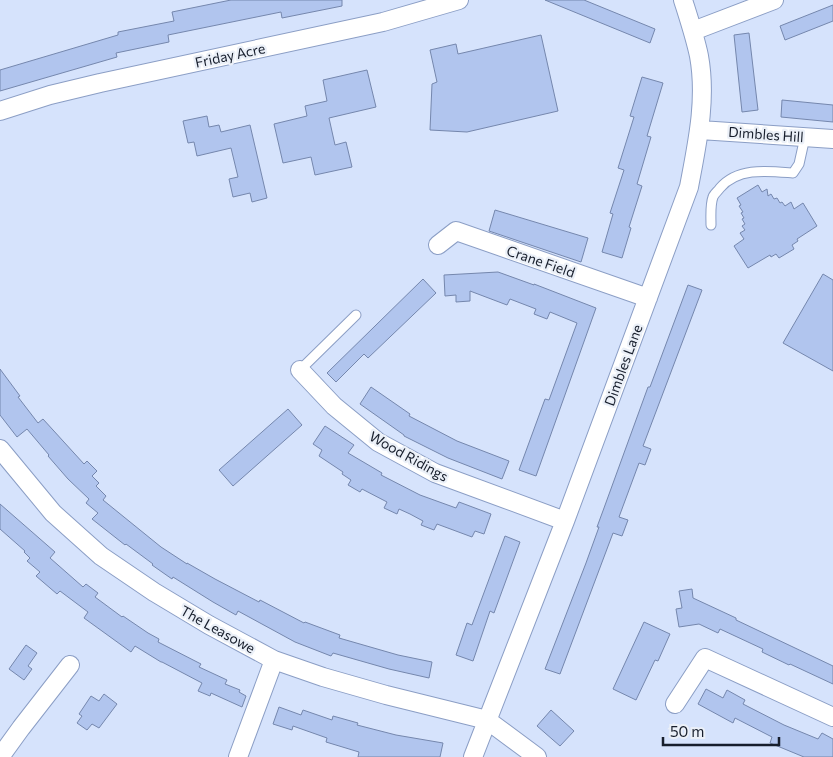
<svg xmlns="http://www.w3.org/2000/svg" width="833" height="757" viewBox="0 0 833 757" font-family="Commissioner,sans-serif">
	<style>
		.building { fill: #b1c5ee; stroke: #7587ad }
		.lines { fill: none; stroke-linecap: round; stroke-linejoin: round }
		.service-casing { stroke: #8b9ec5; stroke-width: 11 }
		.minor-casing { stroke: #8b9ec5; stroke-width: 20 }
		.service { stroke: #fff; stroke-width: 9 }
		.minor { stroke: #fff; stroke-width: 18 }
		.labels { text-anchor: middle; dominant-baseline: central; stroke-width: 4.5; stroke-linejoin: round; paint-order: stroke }
		.street-label { font-size: 14px; fill: #171e2c; stroke: #ebf0f8 }
	</style>
	<rect width="100%" height="100%" fill="#d6e3fc"/>
	<path class="building" d="M231,0H342V6L282,18L281,12L168,35L169,42L116,53L117,57L0,91V70L118,35V32L174,21L172,12Z
		M545,0H584L655,29L650,43Z
		M833,5V21L785,40L780,26Z
		M749,33L758,110L742,112L734,35Z
		M541,35L558,111L467,132L430,130L432,84L437,82L430,50L456,44L458,54Z
		M367,70L376,107L329,118L335,145L346,142L352,167L315,175L311,157L283,163L274,124L307,116L305,106L327,101L323,80Z
		M642,77L663,83L647,136L651,137L637,184L642,186L629,227L631,228L622,258L602,252L613,214L610,213L624,170L618,168L634,117L630,116Z
		M782,100L833,105V122L781,117Z
		M207,116L209,127L219,125L221,132L250,125L267,198L252,202L250,193L233,197L229,179L238,177L231,148L197,156L194,142L188,143L183,121Z
		M758,185L762,192L767,189L768,196L771,194L774,199L777,198L780,203L782,202L785,206L791,202L794,209L803,203L817,226L797,239L798,241L792,245L794,249L779,258L776,254L771,257L770,255L748,268L734,246L744,239L740,233L745,230L742,226L745,224L742,219L744,218L741,213L743,212L739,206L741,205L737,198Z
		M495,210L588,238L581,262L489,231Z
		M498,272L534,285V284L596,308L536,476L519,470L545,399L549,400L577,323L550,312L547,319L534,314L536,309L510,299L507,305L470,291V301L456,302V295L445,296L444,275Z
		M823,274L833,280V371L783,343Z
		M423,279L436,293L368,358L364,354L336,382L327,373Z
		M688,285L702,290L643,446L651,449L645,465L639,463L619,517L628,520L622,536L613,533L560,674L545,669L586,563L599,527H597L604,508L648,387H650Z
		M0,369L20,396L18,397L38,423L43,419L84,464L87,461L97,471L92,476L99,483L96,486L106,496L103,500L161,547L187,564V563L215,579L259,602L260,600L304,623L305,622L340,635L339,638L398,655L432,662L429,678L389,669L333,653L331,656L295,642L238,611L236,615L213,602L173,577L172,579L152,565L153,564L126,544L125,545L92,519L98,513L86,503L89,499L68,479L48,456L49,455L27,429L17,437L0,415Z
		M371,387L410,414L409,416L457,441L509,461L502,479L448,458L404,436V435L360,404Z
		M288,409L302,425L233,486L219,470Z
		M325,426L354,445L348,453L382,473L381,475L420,495L456,508L459,502L491,514L484,534L475,531L472,537L437,524L434,530L421,525L423,521L410,514L399,509L397,514L384,508L387,502L362,489L360,492L348,485L351,480L342,474L343,472L319,456L322,450L313,444Z
		M0,504L55,552L50,558L83,587L86,584L98,593L95,597L122,617L123,616L148,633L159,639L158,642L201,664L199,667L227,680L225,684L240,690L239,692L246,696L242,707L211,693L210,696L198,691L202,683L162,662H161L135,646L131,652L84,618L88,612L60,591L57,594L36,576L40,572L27,561L30,558L24,552L25,551L0,529Z
		M505,536L520,542L494,613L490,611L473,661L456,655L467,623L472,625Z
		M692,589L693,598L736,618V620L833,666V684L790,664L789,665L762,652L763,649L720,629L718,633L699,624L679,627L676,609L682,608L679,591Z
		M644,622L670,634L658,661L655,660L636,700L613,689Z
		M26,645L37,653L28,666L32,669L24,680L9,669Z
		M706,689L723,698L727,690L745,700L743,704L784,725L818,739L822,733L833,739V757H804L770,743L772,737L735,718L733,723L698,704Z
		M104,694L117,704L99,728L92,724L87,730L77,723L82,716L79,714L91,696L99,701Z
		M279,707L301,715L303,710L332,720L333,716L358,723L357,725L396,735L443,743L440,757H358L359,752L326,742L327,738L293,726L292,730L273,724Z
		M551,710L574,731L560,746L537,726Z"/>
	<g class="lines">
		<defs>
			<path id="service" d="M711,225C711,216 710,205 713,197C714,194 718,191 720,188C738,167 768,171 793,173L799,164L805,137
				M300,370L356,315"/>
			<path id="minor" d="M693,31L774,0
				M0,111L50,95L100,83L383,22L459,0
				M700,130L833,139
				M438,245L456,231L648,298
				M300,370L334,406L378,442L435,473L565,521
				M0,449L53,513L101,556L154,592L209,625L274,660L323,677L386,695L487,720L537,757
				M675,704L705,658L833,717
				M0,757L21,728L70,665
				M238,757L274,660
				M473,757L565,521L689,187C697,144 707,100 699,56C695,37 689,19 683,0"/>
		</defs>
		<use href="#service" class="service-casing"/>
		<use href="#minor" class="minor-casing"/>
		<use href="#service" class="service"/>
		<use href="#minor" class="minor"/>
	</g>
	<g class="labels">
		<g class="street-label">
			<text transform="translate(230 55) rotate(-12)">Friday Acre</text>
			<text transform="translate(766 134) rotate(4)">Dimbles Hill</text>
			<text transform="translate(541 261) rotate(19)">Crane Field</text>
			<text transform="translate(623 365) rotate(-70)">Dimbles Lane</text>
			<text transform="translate(409 456) rotate(29)">Wood Ridings</text>
			<text transform="translate(218 629) rotate(29)">The Leasowe</text>
		</g>
	</g>
	<path d="M663 737v8h116v-8" fill="none" stroke="#171e2c" stroke-width="2.5"/>
	<text x="670" y="737" font-size="15" fill="#171e2c" stroke="#ebf0f8" stroke-width="4" paint-order="stroke">50 m</text>
</svg>
